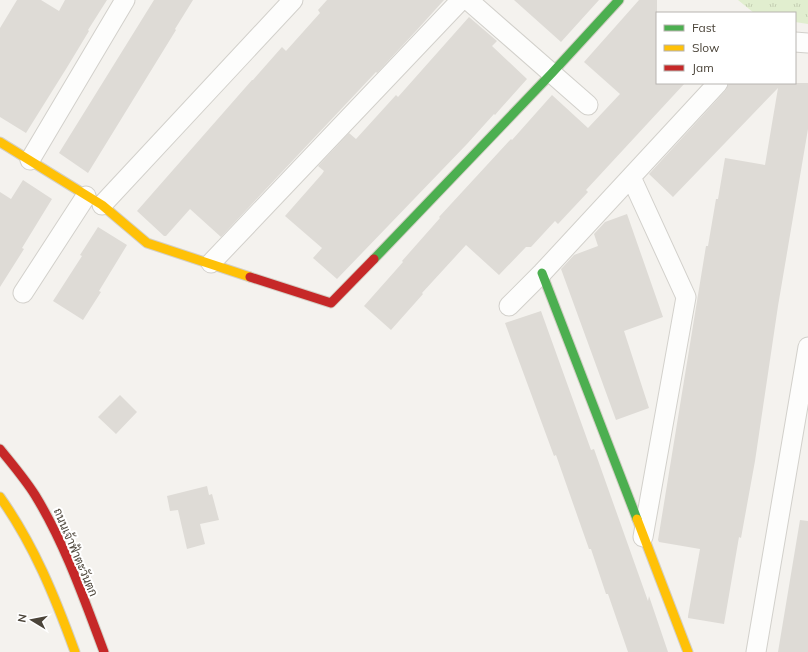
<svg xmlns="http://www.w3.org/2000/svg" width="808" height="652" viewBox="0 0 808 652" font-family="Mulish,Sarabun,sans-serif">
	<style>
		.grass { fill: url(#grass-tufts) }
		.building { fill: #dedbd6 }
		.lines { fill: none; stroke-linecap: round; stroke-linejoin: round }
		.street-casing { stroke: #d2d0cb; stroke-width: 21 }
		.fast-casing { stroke: #d3cfc5; stroke-width: 11 }
		.slow-casing { stroke: #d3cfc5; stroke-width: 11 }
		.jam-casing { stroke: #d3cfc5; stroke-width: 11 }
		.street { stroke: #fdfdfc; stroke-width: 19 }
		.fast { stroke: #4caf50; stroke-width: 9 }
		.slow { stroke: #ffc107; stroke-width: 9 }
		.jam { stroke: #c62828; stroke-width: 9 }
		.labels { text-anchor: middle; dominant-baseline: central; stroke-width: 4; stroke-linejoin: round; paint-order: stroke }
		.street-label { font-size: 12px; fill: #4b4439; stroke: #fff }
	</style>
	<defs>
		<pattern id="grass-tufts" width="24" height="20" patternUnits="userSpaceOnUse"><rect width="24" height="20" fill="#e1eecf"/><path d="M3 7l-1-3M5 7V3M7 7l1-3M15 17l-1-3M17 17v-4M19 17l1-3" fill="none" stroke="#c3cdb2"/></pattern>
	</defs>
	<rect width="100%" height="100%" fill="#f4f2ee"/>
	<path class="grass" d="M738,0H808V24L795,22V13H754Z"/>
	<path class="building" d="M17,0H41L59,11L65,0H107L88,30L89,31L66,69L26,133L0,117V28Z
		M154,0H193L175,29L176,30L88,173L59,153Z
		M327,0H444L416,31L377,73L376,72L221,237L190,209L166,236H164L137,211L252,80H253L282,47L286,51L320,13L318,10Z
		M514,0H599L561,42Z
		M639,0H657V83H685L586,190L588,192L558,224L555,221L531,247H526L499,275L466,245L422,293L423,294L391,330L364,306L403,262L402,261L440,218L439,217L511,139L512,140L552,95L588,128L620,94L584,62Z
		M469,17L497,41L492,46L527,79L501,108L495,115L494,114L467,144L337,279L313,258L322,248L285,216L322,174L324,171L318,166L349,133L356,139L396,95L398,97Z
		M729,83H808V129L778,306L755,461L741,538L739,537L724,624L688,618V616L700,549L659,542L658,540L706,246H708L716,199H718L725,158L765,165L778,88L673,197L649,174L726,90Z
		M23,180L52,199L22,248L24,249L0,287V192L11,199Z
		M627,214L663,317L624,331L649,408L616,420L561,269L574,255L598,246L594,234L605,222Z
		M98,227L127,245L99,291L101,292L83,320L53,301L82,256L80,255Z
		M541,311L591,450L594,449L648,601L649,596L668,652H628L608,594H606L591,549H589L556,455L554,456L505,323Z
		M120,395L137,412L116,434L98,417Z
		M207,486L209,495L212,494L219,520L200,524L205,544L187,549L178,510L170,511L167,496Z
		M800,520L808,521V652H778Z"/>
	<g class="lines">
		<defs>
			<path id="street" d="M468,0L588,105
				M795,42L808,43
				M30,160L125,0
				M631,177L686,297L643,537
				M102,205L293,0
				M211,263L461,0
				M23,293L86,196
				M509,306L542,273L718,83
				M756,652L808,347"/>
			<path id="fast" d="M374,259L552,73L619,0
				M542,273L637,519"/>
			<path id="slow" d="M0,142L102,205L147,243L250,277
				M0,497C34,545 55,597 75,652
				M637,519L688,652"/>
			<path id="jam" d="M250,277L331,303L374,259
				M0,449C12,464 25,479 35,495C65,544 84,599 104,652"/>
		</defs>
		<use href="#street" class="street-casing"/>
		<use href="#fast" class="fast-casing"/>
		<use href="#slow" class="slow-casing"/>
		<use href="#jam" class="jam-casing"/>
		<use href="#street" class="street"/>
		<use href="#fast" class="fast"/>
		<use href="#slow" class="slow"/>
		<use href="#jam" class="jam"/>
	</g>
	<g class="labels">
		<g class="street-label">
			<text transform="translate(76 552) rotate(67)">ถนนเจ้าฟ้าตะวันตก</text>
		</g>
	</g>
	<rect x="656" y="12" width="140" height="72" fill="#ffffff" stroke="#b7b4b0"/>
	<rect x="664" y="25" width="20" height="6" fill="#4caf50" stroke="#b7b4b0"/>
	<text x="692" y="32" font-size="12" fill="#4b4439">Fast</text>
	<rect x="664" y="45" width="20" height="6" fill="#ffc107" stroke="#b7b4b0"/>
	<text x="692" y="52" font-size="12" fill="#4b4439">Slow</text>
	<rect x="664" y="65" width="20" height="6" fill="#c62828" stroke="#b7b4b0"/>
	<text x="692" y="72" font-size="12" fill="#4b4439">Jam</text>
	<g transform="translate(32 620) rotate(280)" stroke="#ffffff" stroke-width="3" paint-order="stroke">
	<path d="M0-3L7 15L0 10L-7 15Z" fill="#4b4439"/>
	<text y="-6" font-size="11" font-weight="bold" text-anchor="middle" fill="#4b4439">N</text>
	</g>
</svg>
